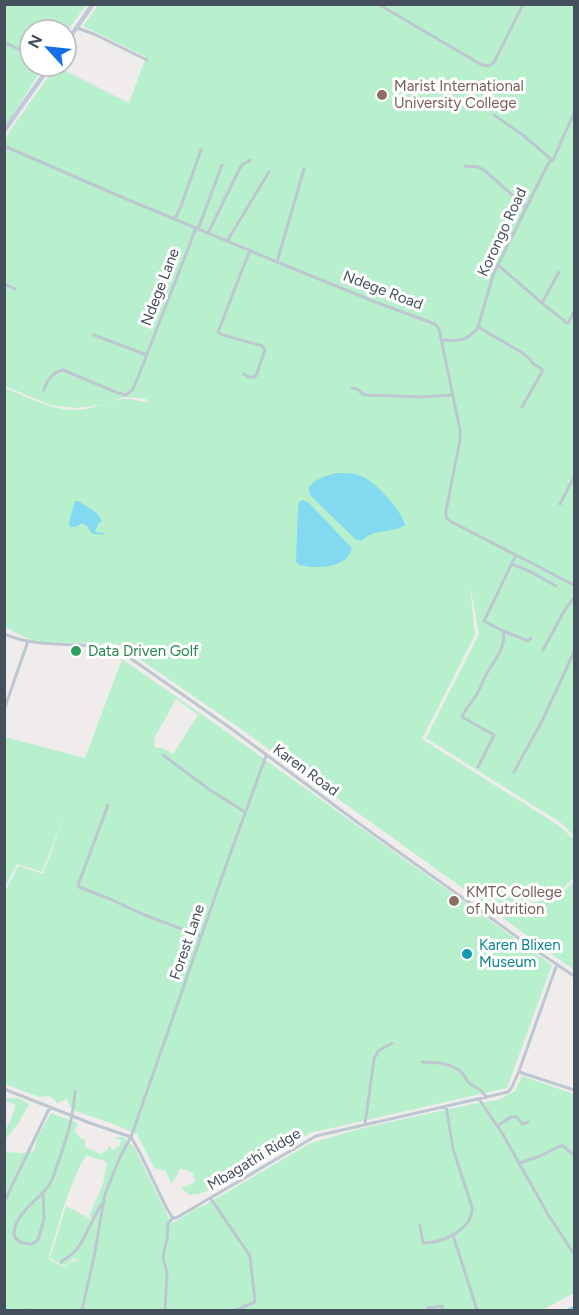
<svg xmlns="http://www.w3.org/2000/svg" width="579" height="1315" viewBox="0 0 579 1315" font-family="Figtree,sans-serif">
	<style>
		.green { fill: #b8f0cd; fill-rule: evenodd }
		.water { fill: #83d9ef }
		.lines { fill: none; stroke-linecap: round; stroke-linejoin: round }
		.river { stroke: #83d9ef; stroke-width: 5 }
		.street { stroke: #bcc7d0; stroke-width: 3 }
		.secondary { stroke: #becad7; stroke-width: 4.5 }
		.education-dot { fill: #8d6e63; stroke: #fff; stroke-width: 2 }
		.leisure-dot { fill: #2e9e5b; stroke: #fff; stroke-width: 2 }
		.culture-dot { fill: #0f9aa8; stroke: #fff; stroke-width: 2 }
		.labels { text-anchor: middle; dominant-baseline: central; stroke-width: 6; stroke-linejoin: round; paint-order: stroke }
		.education-label { font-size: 15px; fill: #785e54; stroke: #fff; text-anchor: start }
		.street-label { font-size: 15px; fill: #44505b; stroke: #fff }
		.leisure-label { font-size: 15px; fill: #27864d; stroke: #fff; text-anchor: start }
		.culture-label { font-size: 15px; fill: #0d838f; stroke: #fff; text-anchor: start }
	</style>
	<rect width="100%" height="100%" fill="#f0ecec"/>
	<path class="green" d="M5,5H86L66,33V30H30V66H44L5,127Z
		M98,5H574V836L560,822L426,738L479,634L470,585L475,635L422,739L558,825L574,839V878L561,890L534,900L485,904L238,727L118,644L36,642L22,636L5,627V388C27,397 51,410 76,410C92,410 106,402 121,399C130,398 140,402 149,402L146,399L124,397L100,405L76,408L50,405L5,386V141L11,129L56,66L129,103L146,57L83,26Z
		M122,659L214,723L552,965L507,1088L310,1133L210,1190L199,1194L189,1195L181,1188L195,1182L193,1173L180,1168L177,1176L171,1184L166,1171L154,1168L137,1134L111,1123L72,1110L67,1099L58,1103L49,1096L39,1097L5,1084V892L18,866L43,874L67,808L42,872L17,864L5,887V737L85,758ZM176,699L198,715L173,754L163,748H157L154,745L155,737Z
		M574,881V970L488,907L537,902L564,891Z
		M522,1076L574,1094V1293L542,1310H5V1152L21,1153L34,1151L37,1138L51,1113L78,1123L75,1131L81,1139L85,1140V1147L101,1154L108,1149L109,1145L113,1150L120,1145L121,1140L112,1138L124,1137L134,1147L169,1218L173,1223L195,1209L205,1205L311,1143L363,1128L472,1104L498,1100L515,1091ZM86,1155L107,1162L103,1184L89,1216L101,1227L87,1217L66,1206L50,1258L64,1266L75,1258L81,1263L75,1260L64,1267L50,1260L49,1258C59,1223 68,1186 86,1155Z
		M5,1098H19L29,1104C22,1117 16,1129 5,1139C4,1126 15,1117 15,1104L6,1101Z"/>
	<path class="water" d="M337,473C345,473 354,473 361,476C376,482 401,510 405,525C392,534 373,528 362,541L355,539L310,495L309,488C315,478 326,476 337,473Z
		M303,500L309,503L352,548C347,569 316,569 299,565L296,562L298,506L300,501Z
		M75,501H78L97,513L102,521L98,524L95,532L103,533L105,535C96,532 92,538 88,527L82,523L76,527H70L69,522Z"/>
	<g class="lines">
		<path class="river" d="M570,1310L574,1309"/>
		<path class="street" d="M378,4L475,61L482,65L489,66L494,62L523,4
			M77,28L94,34L147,60
			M4,42L30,55
			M494,115L523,135L552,160
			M4,146L124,198L277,262L378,303L435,324L439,329L460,430V440L446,511V517L450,521L574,585
			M465,166L478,167L484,170L526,207
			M175,219L181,206L201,150
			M198,229L222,165
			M208,233L240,168L243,164L250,160
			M227,241L269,172
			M277,262L304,169
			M498,265L542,303L559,272
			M4,284L15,289
			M542,303L567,323L569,322L574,311
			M478,327L521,352L530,359L532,363L542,369V372L522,407
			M94,335L147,355
			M441,340C458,341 467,342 478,327L493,275L549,162L553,160L574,113
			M244,374L248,377H254L256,376L265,350L262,346L220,334L218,332L250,250
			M352,388L357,389L363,394L366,395L422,397L453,395
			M44,390C46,381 54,371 63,370L118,393L126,395L133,389L137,380L196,228
			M560,504L574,477
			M512,564L531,572L556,586
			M503,631L526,640L528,641L531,638
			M4,634C27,644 54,644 78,645C92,646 107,645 120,651L229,727L361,825L531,947L574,976
			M543,650L563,613L574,597
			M4,710L28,641
			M163,755L210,790L245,812
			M478,767L494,735L462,717C465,709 471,704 475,697C480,691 482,682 486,675C493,661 507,648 503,631L484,621L516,555
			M514,772L543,719L574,652
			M108,805L78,885L79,887L110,899L142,914L201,936
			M422,1062C436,1063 452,1062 463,1074C465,1076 466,1080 468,1082C475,1089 481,1087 486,1098
			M519,1072L574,1090
			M4,1089L90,1123L131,1137L141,1155L167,1209L172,1217L176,1218L316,1136L508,1092L512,1087L519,1071L557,964
			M479,1099L502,1133L549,1216L574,1254
			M365,1124L374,1059L378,1051L392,1043
			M497,1126L511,1117H517L522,1124L528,1122
			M520,1163L540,1156L560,1146H563L574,1155
			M43,1192L44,1219L38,1240L32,1244C25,1244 14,1242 14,1233C15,1213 39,1200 49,1185C54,1178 55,1170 58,1163C67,1137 73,1119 75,1091
			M211,1199L250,1256L255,1302L236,1310
			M4,1202L50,1107
			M420,1225L423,1243C442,1243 473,1230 472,1207L453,1149L446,1106
			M453,1235L477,1310
			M61,1262C66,1258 72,1255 77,1249C87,1236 92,1219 101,1205
			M428,1308L442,1306L443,1310
			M25,1310H28
			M82,1310L94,1257L105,1194L120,1157L131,1137L224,871L266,756
			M165,1310L167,1273L163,1257L167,1239L168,1223L173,1218"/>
		<path class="secondary" d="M66,43L93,4
			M4,131L50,66"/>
	</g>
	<g class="education-dot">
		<circle cx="382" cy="95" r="6"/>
		<circle cx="454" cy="901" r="6"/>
	</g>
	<circle class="leisure-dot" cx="76" cy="651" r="6"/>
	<circle class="culture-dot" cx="467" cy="954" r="6"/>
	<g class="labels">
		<g class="education-label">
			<text x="394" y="86">Marist International<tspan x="394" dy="17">University College</tspan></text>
			<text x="466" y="892">KMTC College<tspan x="466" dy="17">of Nutrition</tspan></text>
		</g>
		<g class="street-label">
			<text transform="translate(502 232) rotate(-65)">Korongo Road</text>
			<text transform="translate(160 287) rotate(-69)">Ndege Lane</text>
			<text transform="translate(383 290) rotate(21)">Ndege Road</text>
			<text transform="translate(306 770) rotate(36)">Karen Road</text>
			<text transform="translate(187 942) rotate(-71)">Forest Lane</text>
			<text transform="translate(254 1159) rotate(-31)">Mbagathi Ridge</text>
		</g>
		<g class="leisure-label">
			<text x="88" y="651">Data Driven Golf</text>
		</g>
		<g class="culture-label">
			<text x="479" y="945">Karen Blixen<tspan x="479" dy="17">Museum</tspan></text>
		</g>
	</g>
	<rect width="579" height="1315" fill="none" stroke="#44505b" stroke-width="12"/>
	<g transform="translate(48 48) rotate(297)"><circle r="28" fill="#ffffff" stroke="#b4b9bd" stroke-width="1.5"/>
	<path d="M0-4.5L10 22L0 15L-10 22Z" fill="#126fe5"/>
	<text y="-9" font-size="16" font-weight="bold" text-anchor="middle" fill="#44505b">N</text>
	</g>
</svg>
